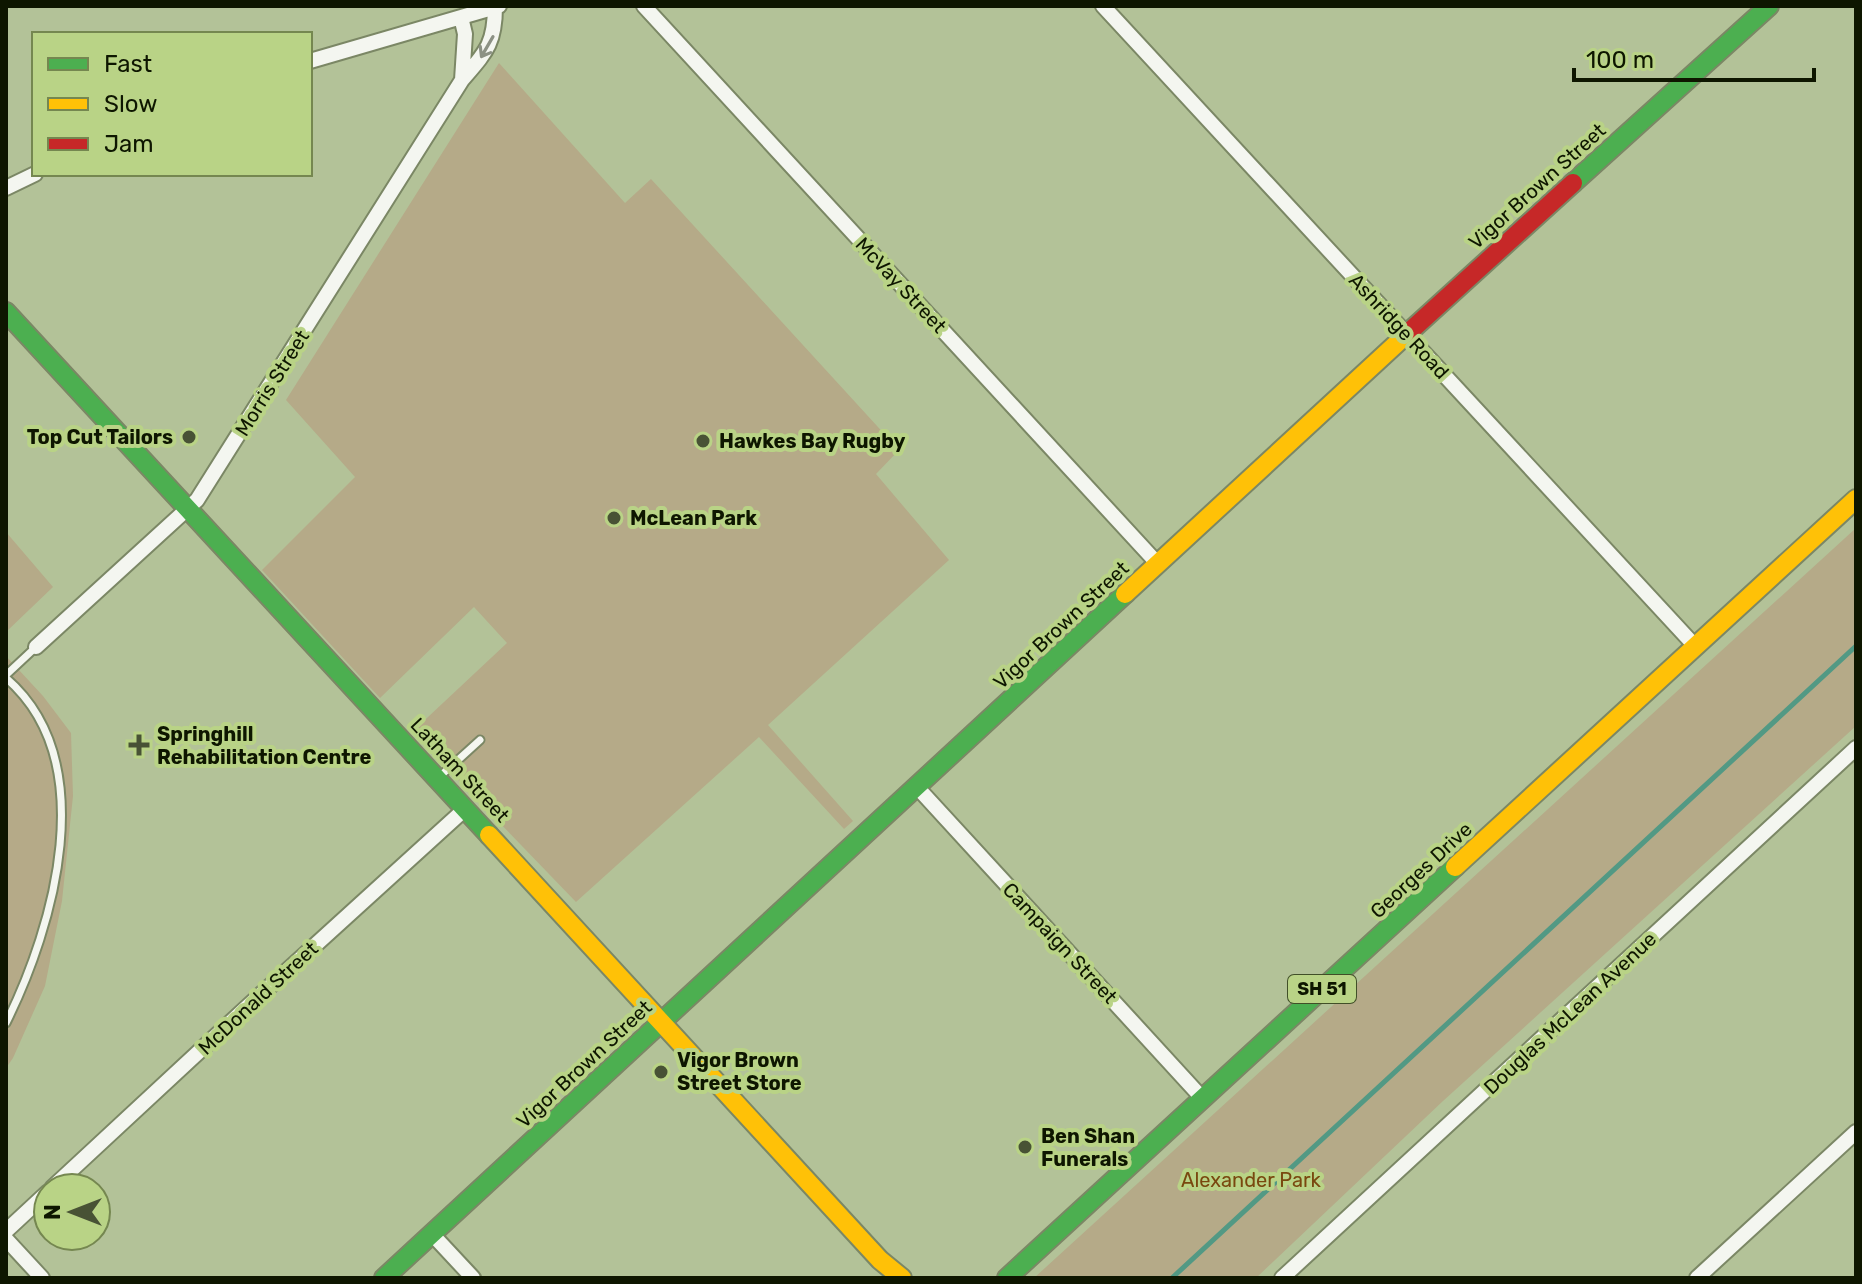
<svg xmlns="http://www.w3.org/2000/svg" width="1862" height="1284" viewBox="0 0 1862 1284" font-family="Rubik,sans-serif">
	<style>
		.green { fill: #b5aa88 }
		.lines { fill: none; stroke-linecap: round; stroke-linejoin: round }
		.stream { stroke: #529984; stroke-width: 5 }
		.lane-casing { stroke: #7b8765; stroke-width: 11 }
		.street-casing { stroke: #7b8765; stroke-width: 18 }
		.fast-casing { stroke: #7b8765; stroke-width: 22 }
		.slow-casing { stroke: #7b8765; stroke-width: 22 }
		.jam-casing { stroke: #7b8765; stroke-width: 22 }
		.lane { stroke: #f4f6f0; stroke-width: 7 }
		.street { stroke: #f4f6f0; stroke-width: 14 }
		.fast { stroke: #4caf50; stroke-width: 18 }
		.slow { stroke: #ffc107; stroke-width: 18 }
		.jam { stroke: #c62828; stroke-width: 18 }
		.oneway { stroke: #8c9184 }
		.poi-dot { fill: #485235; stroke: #b9d386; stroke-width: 3 }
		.labels { text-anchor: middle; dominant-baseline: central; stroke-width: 8; stroke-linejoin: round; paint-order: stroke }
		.shield { fill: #b9d386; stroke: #414f28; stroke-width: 2 }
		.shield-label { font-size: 18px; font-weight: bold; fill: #0e1600 }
		.street-label { font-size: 20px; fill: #0e1600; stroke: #b9d386 }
		.poi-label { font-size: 20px; font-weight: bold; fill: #0e1600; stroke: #b9d386; text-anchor: start }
		.park-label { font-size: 20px; fill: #79480f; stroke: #b9d386 }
	</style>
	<rect width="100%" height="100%" fill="#b3c298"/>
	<path class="green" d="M499,63L625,203L651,179L899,450L876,474L949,560L768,725L853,821L844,829L759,737L576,902L412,732L507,643L474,607L380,698L262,570L355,477L286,400Z
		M1856,528V726L1443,1101L1256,1278H1034Z
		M6,532L53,587L6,632Z
		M6,656L43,696L71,733L73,796L62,901L45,986L13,1058L6,1068Z"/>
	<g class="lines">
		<path class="stream" d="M1172,1278L1856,646"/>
		<defs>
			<path id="lane" d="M6,675L36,647
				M6,678C102,761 54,926 6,1023
				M437,779L480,740"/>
			<path id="street" d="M644,6L1158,564
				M1103,6L1695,646
				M461,17L465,34L462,80
				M310,61L499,6
				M6,188L35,174
				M36,647L197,500L462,80C486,52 495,44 495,6
				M917,787L1203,1099
				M52,1188L246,1008L465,809
				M6,1231L48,1192
				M432,1234L473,1278
				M6,1239L42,1278
				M1282,1278L1856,748
				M1697,1278L1856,1132"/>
			<path id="fast" d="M1573,183L1769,6
				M6,312L489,835
				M384,1278L1125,594
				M1007,1278L1455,867"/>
			<path id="slow" d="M1125,594L1408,333
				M489,835L880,1260L902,1278
				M1455,867L1856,499"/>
			<path id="jam" d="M1408,333L1573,183"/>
		</defs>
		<use href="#lane" class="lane-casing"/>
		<use href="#street" class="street-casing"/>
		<use href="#fast" class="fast-casing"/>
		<use href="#slow" class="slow-casing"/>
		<use href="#jam" class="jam-casing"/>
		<use href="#lane" class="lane"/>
		<use href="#street" class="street"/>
		<use href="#fast" class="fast"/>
		<use href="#slow" class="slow"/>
		<use href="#jam" class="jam"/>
	</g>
	<defs><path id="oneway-shaft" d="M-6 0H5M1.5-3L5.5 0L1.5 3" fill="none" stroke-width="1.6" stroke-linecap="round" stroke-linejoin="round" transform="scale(2)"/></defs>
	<use class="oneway" href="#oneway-shaft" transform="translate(487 47) rotate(120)"/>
	<g class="poi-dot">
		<circle cx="189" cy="437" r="8"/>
		<circle cx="703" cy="441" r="8"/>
		<circle cx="614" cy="518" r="8"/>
		<path d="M135 733h8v8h8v8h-8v8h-8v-8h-8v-8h8z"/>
		<circle cx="661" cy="1072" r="8"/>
		<circle cx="1025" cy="1147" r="8"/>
	</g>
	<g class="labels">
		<rect class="shield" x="1288" y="975" width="68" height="28" rx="6"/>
		<g class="shield-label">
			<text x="1322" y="989">SH 51</text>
		</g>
		<g class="street-label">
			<text transform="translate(1537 186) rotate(-42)">Vigor Brown Street</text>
			<text transform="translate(901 285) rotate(47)">McVay Street</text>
			<text transform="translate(1399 326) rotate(47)">Ashridge Road</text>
			<text transform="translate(272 383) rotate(-58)">Morris Street</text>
			<text transform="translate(1061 625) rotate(-43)">Vigor Brown Street</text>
			<text transform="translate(460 770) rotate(47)">Latham Street</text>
			<text transform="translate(1421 870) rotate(-43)">Georges Drive</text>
			<text transform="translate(1060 943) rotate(47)">Campaign Street</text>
			<text transform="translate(258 998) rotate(-43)">McDonald Street</text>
			<text transform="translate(1570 1013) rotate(-43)">Douglas McLean Avenue</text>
			<text transform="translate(584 1064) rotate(-43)">Vigor Brown Street</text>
		</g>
		<g class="poi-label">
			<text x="173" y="437" text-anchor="end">Top Cut Tailors</text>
			<text x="719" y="441">Hawkes Bay Rugby</text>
			<text x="630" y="518">McLean Park</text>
			<text x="157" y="734">Springhill<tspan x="157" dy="23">Rehabilitation Centre</tspan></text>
			<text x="677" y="1060">Vigor Brown<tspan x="677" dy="23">Street Store</tspan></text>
			<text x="1041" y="1136">Ben Shan<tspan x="1041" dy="23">Funerals</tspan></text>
		</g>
		<g class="park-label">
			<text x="1251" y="1180">Alexander Park</text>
		</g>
	</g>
	<rect width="1862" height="1284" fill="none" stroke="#0e1600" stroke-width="16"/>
	<rect x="32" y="32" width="280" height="144" fill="#b9d386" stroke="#758750" stroke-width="2"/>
	<rect x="48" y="58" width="40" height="12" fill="#4caf50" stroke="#758750" stroke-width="2"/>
	<text x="104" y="72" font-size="24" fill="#0e1600">Fast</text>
	<rect x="48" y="98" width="40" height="12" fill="#ffc107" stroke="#758750" stroke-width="2"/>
	<text x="104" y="112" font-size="24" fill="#0e1600">Slow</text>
	<rect x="48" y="138" width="40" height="12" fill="#c62828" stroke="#758750" stroke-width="2"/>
	<text x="104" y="152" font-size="24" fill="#0e1600">Jam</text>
	<g transform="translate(72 1212) rotate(270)"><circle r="38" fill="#b9d386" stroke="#758750" stroke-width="2"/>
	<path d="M0-6L14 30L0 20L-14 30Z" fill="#485235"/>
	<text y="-12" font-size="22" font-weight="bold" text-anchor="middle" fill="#0e1600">N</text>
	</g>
	<path d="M1574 68v12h240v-12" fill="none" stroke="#0e1600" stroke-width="4"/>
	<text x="1586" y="68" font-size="24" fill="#0e1600" stroke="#b9d386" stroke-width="6" paint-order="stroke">100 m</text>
</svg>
